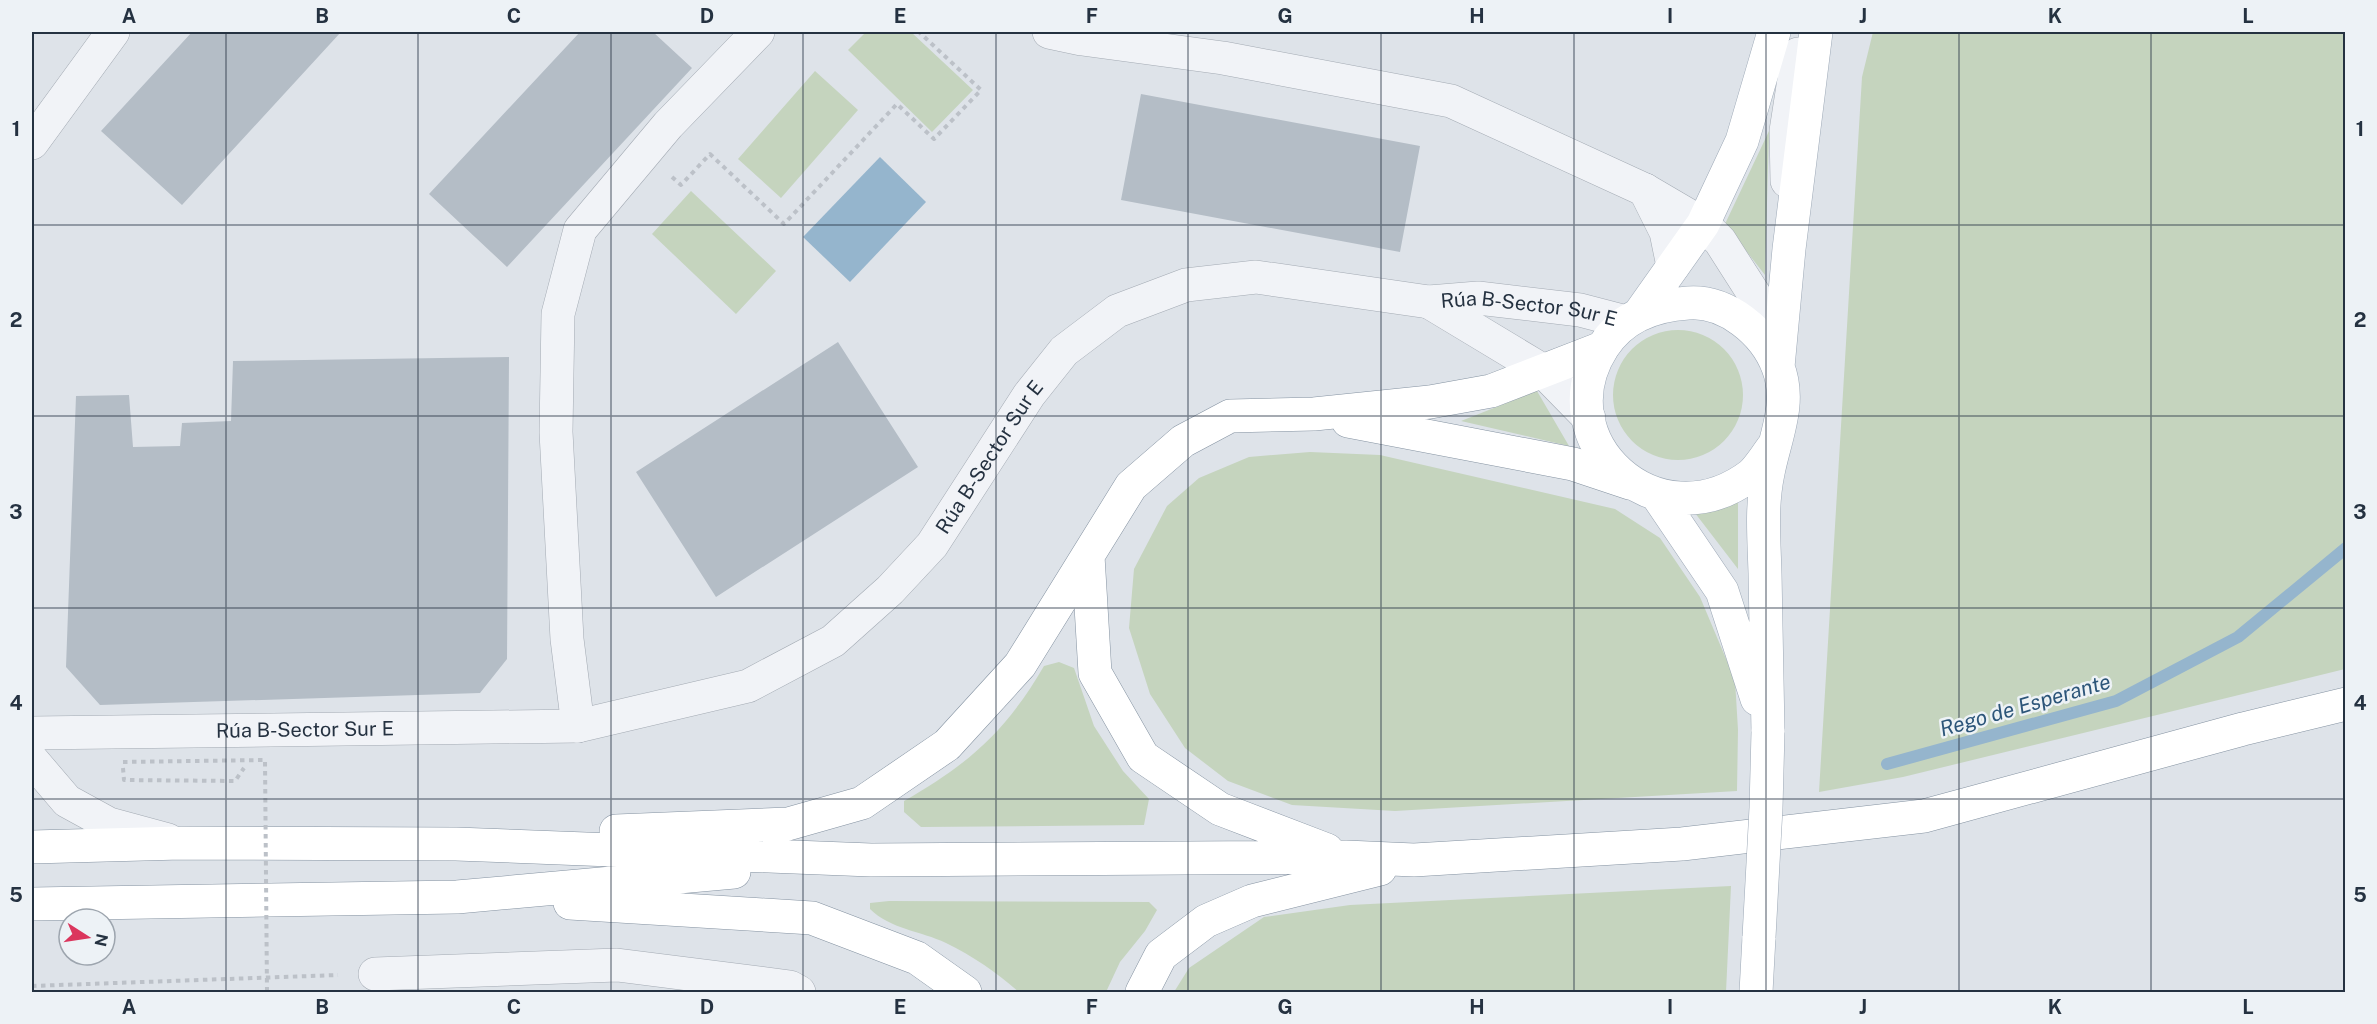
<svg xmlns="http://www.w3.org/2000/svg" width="2377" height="1024" viewBox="0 0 2377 1024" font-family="'Public Sans',sans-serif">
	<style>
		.green { fill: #c5d4be }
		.water { fill: #95b5cd }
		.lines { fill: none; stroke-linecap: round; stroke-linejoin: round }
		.stream { stroke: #95b5cd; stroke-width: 12 }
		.building { fill: #b4bdc6 }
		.minor-casing { stroke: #a3aab3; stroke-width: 34 }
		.major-casing { stroke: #9ca8b6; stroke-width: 34 }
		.highway-casing { stroke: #8492a1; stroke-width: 34 }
		.path { stroke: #bcc1c8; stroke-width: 4; stroke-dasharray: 4.5 4.5; stroke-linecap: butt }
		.minor { stroke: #f1f3f7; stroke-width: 33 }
		.major { stroke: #fff; stroke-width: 33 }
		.highway { stroke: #fff; stroke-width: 33 }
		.major-bridge-casing { stroke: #9ca8b6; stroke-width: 34; stroke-linecap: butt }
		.path-bridge { stroke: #bcc1c8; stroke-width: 4; stroke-dasharray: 4.5 4.5; stroke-linecap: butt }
		.major-bridge { stroke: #fff; stroke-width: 33 }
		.grid { fill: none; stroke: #253241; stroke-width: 1.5; stroke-opacity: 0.55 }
		.labels { text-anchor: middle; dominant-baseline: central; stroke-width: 5; stroke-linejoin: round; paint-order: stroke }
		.street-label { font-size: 20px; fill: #253241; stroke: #edf2f6 }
		.water-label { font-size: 21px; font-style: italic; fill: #2c5579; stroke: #edf2f6 }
		.neatline { fill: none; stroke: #253241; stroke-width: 2 }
		.grid-label { font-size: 20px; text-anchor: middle; font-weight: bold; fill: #253241 }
	</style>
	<rect width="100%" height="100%" fill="#dee3e9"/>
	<path class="green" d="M866,32H911L973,90L932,132L848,50Z
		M1873,32H2345V669L1903,777L1819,792L1862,77Z
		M815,71L858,110L781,198L738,159Z
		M1769,131L1765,275L1725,224Z
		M691,191L776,271L736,314L652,234Z
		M1613 395a65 65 0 1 1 130 0a65 65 0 1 1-130 0Z
		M1537,391L1569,446L1461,421Z
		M1310,452L1380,455L1615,509L1660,538L1700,597L1735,680L1738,730L1737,791L1395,811L1292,805L1228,781L1185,748L1150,694L1129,628L1134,569L1167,506L1199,478L1249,457Z
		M1738,500V569L1695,513Z
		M1059,662L1074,668L1094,726L1123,771L1149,799L1144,825L921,827L904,812V801C969,764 1006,731 1044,666Z
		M1731,886L1726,992H1174L1189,968L1264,917L1350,905Z
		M889,901L1149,902L1157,910L1145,931L1120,962L1106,992H1019C997,973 973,956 946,943C921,931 890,929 870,909V903Z"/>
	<path class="water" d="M880,157L926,202L850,282L803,237Z"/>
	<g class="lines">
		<path class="stream" d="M1887,764L2116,701L2238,637L2346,548"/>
	</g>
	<path class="building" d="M192,32H341L182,205L101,131Z
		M580,32H653L692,68L507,267L429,194Z
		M1141,94L1420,146L1400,252L1121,200Z
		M838,342L918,467L716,597L636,472Z
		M509,357L507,659L480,693L100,705L66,667L76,396L129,395L133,447L180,446L182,423L231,421L233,361Z"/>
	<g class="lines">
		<defs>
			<g id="minor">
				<path d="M1049,32L1082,39L1223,58L1451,101L1645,190L1703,224L1720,241L1759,302L1765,342"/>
				<path d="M32,143L113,32"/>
				<path d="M1787,181L1786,131L1798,54"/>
				<path d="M1645,190L1666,232L1673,266"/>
				<path d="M1429,302L1542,370L1589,418"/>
				<path d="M578,726L567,639L556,432L558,314L580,230L668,125L758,32"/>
				<path id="s1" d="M32,733L578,726L748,686L833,641L890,590L932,545L1029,395L1064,351L1117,311L1186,285L1256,277L1429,302L1478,298L1580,310L1626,322"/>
				<path d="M32,760L67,801L109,824L168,840"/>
				<path d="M375,974L617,965L790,987L799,992"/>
			</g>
			<path id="major" d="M1640,313L1703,224L1742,141L1774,32
				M1778,367L1789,249L1816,32
				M1657,495L1722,591L1757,699
				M1768,732C1767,679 1766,626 1765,573C1764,539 1761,506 1768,473C1775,437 1792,403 1778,367C1765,332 1726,300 1688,303C1654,305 1622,317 1603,347C1543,440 1657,546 1751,475C1759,468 1766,456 1773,447
				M1756,992L1759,937"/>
			<path id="highway" d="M1348,421L1573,464L1630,483
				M1088,556L1095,673L1143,757L1220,809L1327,850
				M616,831L788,824L862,803L947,745L1020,665L1131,486L1183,441L1230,416L1314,414L1430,402L1491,391L1602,348
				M32,847L181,843L456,844L871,860L1346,857L1414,860L1682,844L1924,816L2243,729L2346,704
				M570,903L812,918L917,958L965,992
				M32,904L457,897L734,872
				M1142,992L1161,955L1206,921L1252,901L1380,869"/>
		</defs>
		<use href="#minor" class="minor-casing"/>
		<use href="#major" class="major-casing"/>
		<use href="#highway" class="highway-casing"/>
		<path class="path" d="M672,177L681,185L710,154L784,224L897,104L934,139L981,90L919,32
			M123,768L124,780L235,781L244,768
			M32,986L338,975"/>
		<use href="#minor" class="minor"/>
		<use href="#major" class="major"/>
		<use href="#highway" class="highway"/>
		<defs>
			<path id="major-bridge" d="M1759,937L1766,808L1768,732"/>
		</defs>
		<use href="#major-bridge" class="major-bridge-casing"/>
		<path class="path-bridge" d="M123,762L265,760L267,992"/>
		<use href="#major-bridge" class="major-bridge"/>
	</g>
	<path class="grid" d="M226,32V992M418,32V992M611,32V992M803,32V992M996,32V992M1188,32V992M1381,32V992M1574,32V992M1766,32V992M1959,32V992M2151,32V992M32,225H2346M32,416H2346M32,608H2346M32,799H2346"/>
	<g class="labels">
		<g class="street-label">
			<text stroke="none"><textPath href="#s1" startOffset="1676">Rúa B-Sector Sur E</textPath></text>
			<text stroke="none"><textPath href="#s1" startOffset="1060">Rúa B-Sector Sur E</textPath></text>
			<text stroke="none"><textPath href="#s1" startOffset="273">Rúa B-Sector Sur E</textPath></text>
		</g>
		<g class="water-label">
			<text transform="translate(2025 705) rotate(-16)">Rego de Esperante</text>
		</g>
	</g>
	<rect width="2377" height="1024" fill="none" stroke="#edf2f6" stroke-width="66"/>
	<g transform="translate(87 937) rotate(102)"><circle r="28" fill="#edf2f6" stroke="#9da5ae" stroke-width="1.5"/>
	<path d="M0-4.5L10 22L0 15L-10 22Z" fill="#db365d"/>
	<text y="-9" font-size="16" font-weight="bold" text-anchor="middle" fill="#253241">N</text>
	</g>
	<rect x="33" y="33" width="2311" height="958" class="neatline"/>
	<g class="grid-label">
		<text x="129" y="23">A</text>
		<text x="322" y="23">B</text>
		<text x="514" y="23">C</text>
		<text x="707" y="23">D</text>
		<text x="900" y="23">E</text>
		<text x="1092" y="23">F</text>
		<text x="1285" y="23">G</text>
		<text x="1477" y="23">H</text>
		<text x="1670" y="23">I</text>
		<text x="1863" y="23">J</text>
		<text x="2055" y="23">K</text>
		<text x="2248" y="23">L</text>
		<text x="16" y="136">1</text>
		<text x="2360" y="136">1</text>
		<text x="16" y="327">2</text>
		<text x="2360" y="327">2</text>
		<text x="16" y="519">3</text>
		<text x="2360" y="519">3</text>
		<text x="16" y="710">4</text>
		<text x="2360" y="710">4</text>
		<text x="16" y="902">5</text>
		<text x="2360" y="902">5</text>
		<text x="129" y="1014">A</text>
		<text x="322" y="1014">B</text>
		<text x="514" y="1014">C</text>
		<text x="707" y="1014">D</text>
		<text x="900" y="1014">E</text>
		<text x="1092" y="1014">F</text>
		<text x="1285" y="1014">G</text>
		<text x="1477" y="1014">H</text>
		<text x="1670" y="1014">I</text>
		<text x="1863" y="1014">J</text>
		<text x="2055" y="1014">K</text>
		<text x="2248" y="1014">L</text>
	</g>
</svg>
